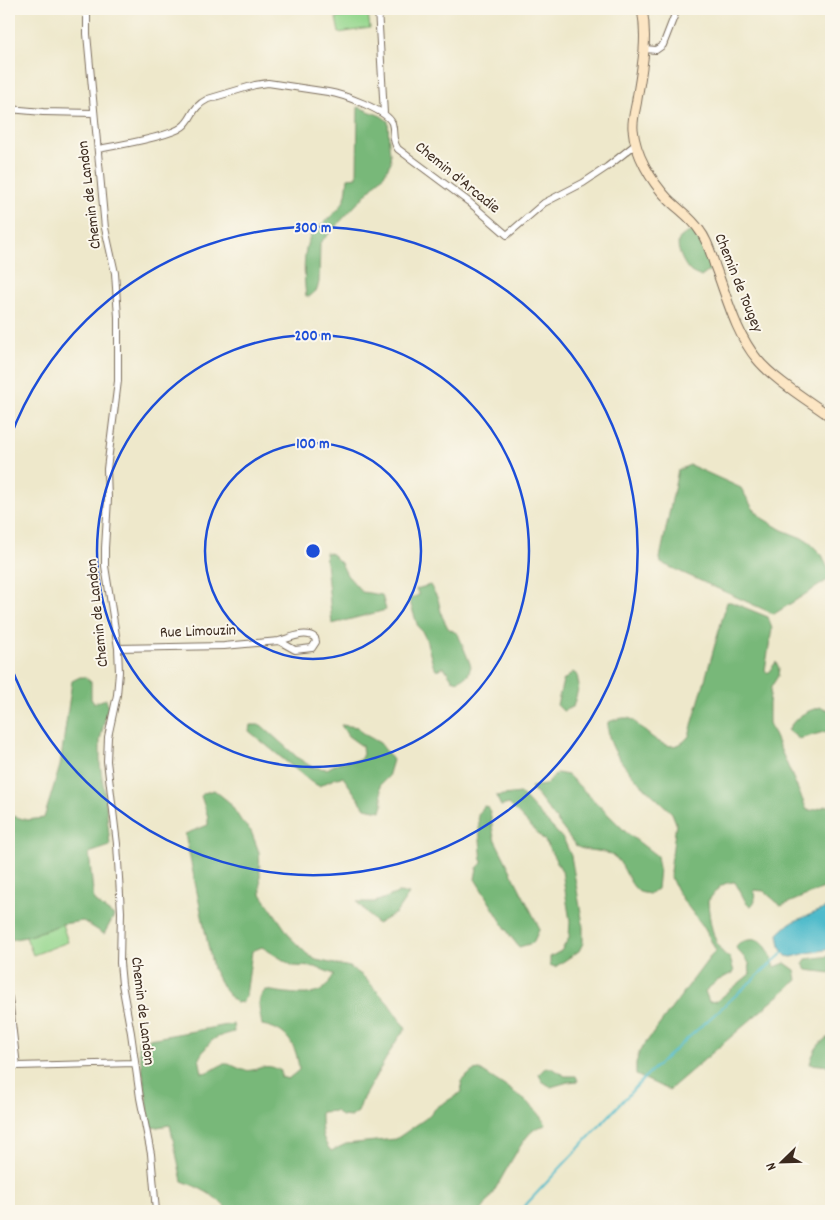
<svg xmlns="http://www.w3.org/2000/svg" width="840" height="1220" viewBox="0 0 840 1220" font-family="Dekko,sans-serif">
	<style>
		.green { fill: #96d78e; stroke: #688056 }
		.forest { fill: #78b879; stroke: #5a714c }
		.water { fill: #4fbbcb; stroke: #457274 }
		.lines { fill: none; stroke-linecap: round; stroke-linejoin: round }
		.stream { stroke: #4fbbcb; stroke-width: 2 }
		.street-casing { stroke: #7a6c5b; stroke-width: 8 }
		.secondary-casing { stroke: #7a6c5b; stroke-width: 11 }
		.street { stroke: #fff; stroke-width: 6 }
		.secondary { stroke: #fce6c4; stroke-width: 9 }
		.ring { fill: none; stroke: #1d4ed8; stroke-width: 2.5 }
		.labels { text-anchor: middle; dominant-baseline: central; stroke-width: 4; stroke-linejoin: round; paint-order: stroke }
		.street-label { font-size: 16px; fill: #3b2a1e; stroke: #fbf7ec }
		.centre { fill: #1d4ed8; stroke: #fbf7ec; stroke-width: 2.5 }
		.ring-label { font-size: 15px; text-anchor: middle; font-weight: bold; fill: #1d4ed8; stroke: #fbf7ec; stroke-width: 4; stroke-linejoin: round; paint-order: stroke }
	</style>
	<rect width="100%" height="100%" fill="#fbf7ec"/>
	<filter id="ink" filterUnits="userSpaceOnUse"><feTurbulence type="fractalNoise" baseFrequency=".02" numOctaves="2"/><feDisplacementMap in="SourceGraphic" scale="10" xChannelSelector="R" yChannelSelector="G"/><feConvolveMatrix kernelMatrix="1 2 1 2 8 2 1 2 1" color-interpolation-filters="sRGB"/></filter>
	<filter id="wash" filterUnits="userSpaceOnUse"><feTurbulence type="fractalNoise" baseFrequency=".0096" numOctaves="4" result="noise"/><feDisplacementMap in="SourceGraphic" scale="20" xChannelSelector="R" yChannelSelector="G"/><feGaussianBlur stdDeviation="1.12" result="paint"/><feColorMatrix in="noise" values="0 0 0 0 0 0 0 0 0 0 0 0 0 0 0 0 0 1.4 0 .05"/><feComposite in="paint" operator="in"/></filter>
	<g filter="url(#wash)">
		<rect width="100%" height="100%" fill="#eee8cb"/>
		<path class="green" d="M368,13L370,28L339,33L336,18Z
			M62,924L68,942L33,955L26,937Z"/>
		<path class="forest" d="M358,107L381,116L388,121L389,145L391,162L384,175L320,243L319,282L317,290L309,297L306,296C304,281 302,248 311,235C321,222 339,214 345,198C347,192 347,185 348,178L357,177Z
			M695,230C702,242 712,257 709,271L701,277C698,275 693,274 690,271C684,265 674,246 680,238C684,234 690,232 695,230Z
			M690,465L741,488L752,507L762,518L782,530L807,540L822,555L831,574V578L774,614L661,563L660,558L678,470Z
			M325,552L332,554L341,563L347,575L362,592L382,595L386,610L332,624Z
			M430,585L438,599L442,616L448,628L458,634L471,666L468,675L458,681L452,679L444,667L437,670L433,665L426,639L422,631L418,627L409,599L419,595L416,589Z
			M727,602H731L768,617L772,629L765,670L768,673L776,662L779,668L778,676L771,687L769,704V723L807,810C816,812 822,805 831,806V885L781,906L764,891L754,890L755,901L751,906L747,904L735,882C720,882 717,890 708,901C709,917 713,950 730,958L734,972L717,981L705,991L709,1002L717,1001L750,974L749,963L736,948L739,943C762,933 768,947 775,967L785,963L795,970L797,980L669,1090L636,1075V1064L639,1052L710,957L716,951C712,943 708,934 703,926C692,911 673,891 670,872L676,823L672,813C649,790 604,757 608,722C615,720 624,716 631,719C634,720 638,725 640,727C655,740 673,757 689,736Z
			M573,672L577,675L579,686L573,707L563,711L557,705L563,681Z
			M80,677H85L91,682V699L94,703L106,699L108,706L100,740V764L106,804L110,846L89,853L94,901L114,916L104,934L83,921L62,924L26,937L9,940V815L27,820L44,818L60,766L72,681Z
			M821,707L831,711V730L799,739L788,730C796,716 806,711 821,707Z
			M250,725H261L298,758L312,767L327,769L340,762L360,760L363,754L362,746L348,736L341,725L358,727L362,733L380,743L393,760L388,777L380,785L383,804L381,811L365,808L343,777L336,778L319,786L311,782L249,731Z
			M557,773L568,775L627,833L657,856L659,868L657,889L649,894C646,893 640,893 638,891C628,883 625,866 616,858C606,848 586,853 576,846L531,787L545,785Z
			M214,790L229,802L242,822L251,831L259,852L261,894L292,939L307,954L316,960L350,967L363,976L388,1003L406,1029L398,1038L363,1098L358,1112L351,1117L341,1116L336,1111L321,1112C321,1127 321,1139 331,1151L346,1144L396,1139L425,1119L437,1107L462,1092L461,1081L473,1071L480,1070C499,1083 538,1104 546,1125C543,1126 538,1127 535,1129C520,1138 496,1193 481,1211H228C218,1196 198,1187 182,1181L170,1125L151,1128L138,1041L233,1024L234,1032C212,1038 211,1039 199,1058L202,1073C213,1072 215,1067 224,1064C231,1063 236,1068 243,1070C259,1073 262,1060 281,1071V1077L288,1079L299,1070C297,1045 287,1029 262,1025C260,1012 255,999 266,990C278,992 307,997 318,992C326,989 330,981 334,974L315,967L293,966L262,947L252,951L246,996L242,1002L236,1003L225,991L213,969L185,834L208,825V817L201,796L204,793Z
			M520,793L564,840L571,856L583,924V943L579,951L555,967L550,965V957L561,951L569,938L570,921L562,871L545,841L509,804L501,806L496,796Z
			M484,806L488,807C493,818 491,829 495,840L539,927V930L533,943L519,947L511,937L475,879L477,868L482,863L478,815Z
			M398,893L409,894L396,913L377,924L357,902H375Z
			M831,956V973L807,970L803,964L806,959Z
			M831,1036V1066L810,1064C813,1051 819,1041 831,1036Z
			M545,1068H552L565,1076H576L578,1081L568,1082L551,1087L542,1081L539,1074Z"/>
		<path class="water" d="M831,906V949L807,953L792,957L786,956L780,946L778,934L790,923Z"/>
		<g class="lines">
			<path class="stream" d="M520,1211L648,1074L784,952"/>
		</g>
	</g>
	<g filter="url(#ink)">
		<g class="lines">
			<defs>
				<path id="street" d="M87,9V34L105,228L115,273L118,317V381L107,469L108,499L105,548V566L118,648L119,672L117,695L108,737L107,761L117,844L121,912L120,963L122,984L131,1033L140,1098L151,1154L156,1211
					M378,9L384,114
					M645,49L656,50L663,45L677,9
					M9,109L43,112L94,113
					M98,149C115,146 171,136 182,127C194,118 190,108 208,99L255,85L268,83L328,92C341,94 387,110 392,123C395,133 391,139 398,149L469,202L507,235L544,203L583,183L607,167L636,144
					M118,648L224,646L279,641L295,650L312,648L316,642L315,638C306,630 290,638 279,641
					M9,998L17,1066L135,1063"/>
				<path id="secondary" d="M642,9C648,39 642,69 637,99C636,108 632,119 633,129C635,154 651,181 668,199C679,210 692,218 700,231C708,241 711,254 715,266C727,297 735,332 757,359C773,379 809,401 831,417"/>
			</defs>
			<use href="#street" class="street-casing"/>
			<use href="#secondary" class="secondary-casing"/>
			<use href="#street" class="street"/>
			<use href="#secondary" class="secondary"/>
		</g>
	</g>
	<g class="ring">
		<circle cx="313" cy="551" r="108"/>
		<circle cx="313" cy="551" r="216"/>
		<path d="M10 438A324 324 0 1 1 10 664"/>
	</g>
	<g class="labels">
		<g class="street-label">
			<text transform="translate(457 178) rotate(39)">Chemin d'Arcadie</text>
			<text transform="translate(90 195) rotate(-97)">Chemin de Landon</text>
			<text transform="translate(738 283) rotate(68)">Chemin de Tougey</text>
			<text transform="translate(98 613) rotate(-96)">Chemin de Landon</text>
			<text transform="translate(198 632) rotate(-2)">Rue Limouzin</text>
			<text transform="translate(142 1011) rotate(83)">Chemin de Landon</text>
		</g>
	</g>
	<circle cx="313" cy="551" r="8" class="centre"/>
	<g class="ring-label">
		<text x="313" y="232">300 m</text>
		<text x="313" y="340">200 m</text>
		<text x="313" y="448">100 m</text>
	</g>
	<rect width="840" height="1220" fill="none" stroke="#fbf7ec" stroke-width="30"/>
	<g transform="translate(782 1162) rotate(247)" stroke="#fbf7ec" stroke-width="4" paint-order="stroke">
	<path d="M0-4L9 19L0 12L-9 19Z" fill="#3b2a1e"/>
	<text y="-8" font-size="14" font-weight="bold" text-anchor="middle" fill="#3b2a1e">N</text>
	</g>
</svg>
